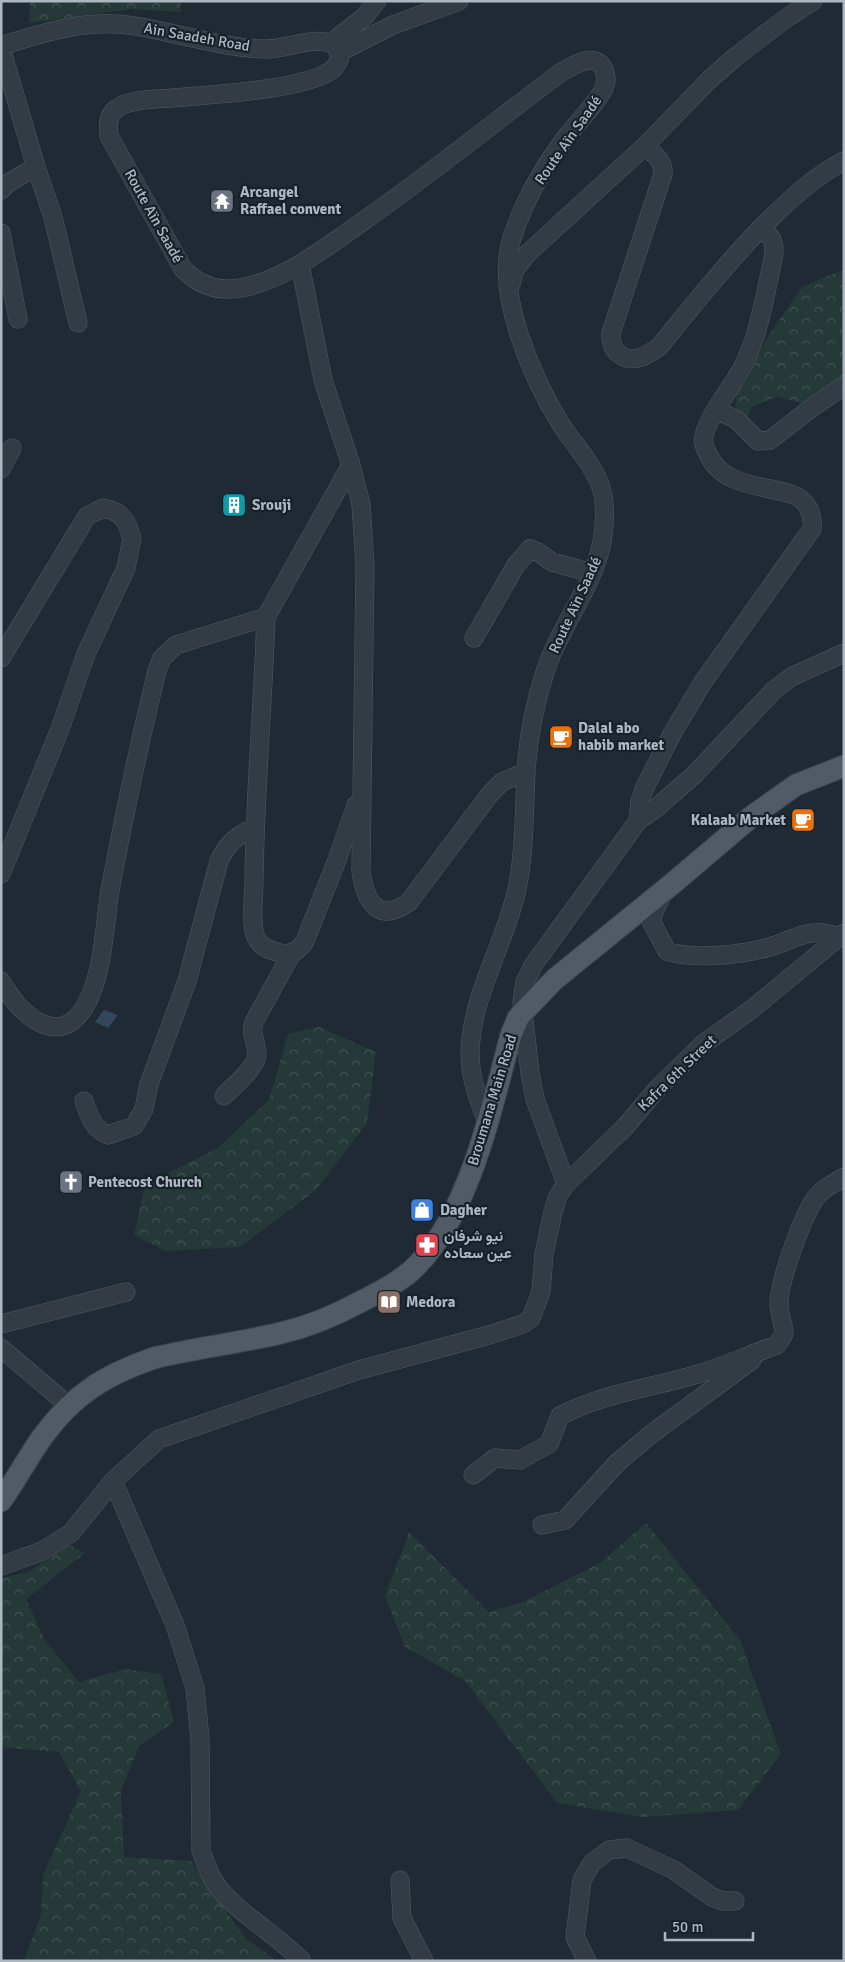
<svg xmlns="http://www.w3.org/2000/svg" width="845" height="1962" viewBox="0 0 845 1962" font-family="Signika,Vazirmatn,sans-serif">
	<style>
		.forest { fill: url(#forest-crowns) }
		.water { fill: #33475c }
		.lines { fill: none; stroke-linecap: round; stroke-linejoin: round }
		.minor-casing { stroke: #505a63; stroke-width: 19 }
		.major-casing { stroke: #3c454f; stroke-width: 23 }
		.minor { stroke: #333c45; stroke-width: 18 }
		.major { stroke: #505b65; stroke-width: 21 }
		.labels { text-anchor: middle; dominant-baseline: central; stroke-width: 4.5; stroke-linejoin: round; paint-order: stroke }
		.street-label { font-size: 15px; fill: #acb7c2; stroke: #182129 }
		.poi-label { font-size: 15px; font-weight: bold; fill: #acb7c2; stroke: #182129; text-anchor: start }
	</style>
	<defs>
		<pattern id="forest-crowns" width="20" height="18" patternUnits="userSpaceOnUse" patternTransform="scale(1.25)"><rect width="20" height="18" fill="#243938"/><path d="M2 6a3 3 0 1 1 6 0M12 15a3 3 0 1 1 6 0" fill="none" stroke="#415353"/></pattern>
	</defs>
	<rect width="100%" height="100%" fill="#1f2a34"/>
	<path class="forest" d="M30,1H181V12L131,9L29,23Z
		M844,270V375L802,403L776,397L752,407L745,423L735,408L737,392L749,378L765,341L801,288L824,277Z
		M319,1027L376,1052L367,1123L315,1191L240,1247L165,1251L134,1235L145,1185L219,1147L269,1100L288,1034Z
		M646,1523L740,1640L781,1754L738,1810L643,1817L557,1803L465,1681L405,1647L385,1596L409,1532L489,1612L523,1602L600,1563Z
		M67,1544L85,1553L26,1599L45,1640L79,1682L125,1669L161,1674L174,1722L139,1746L121,1791L124,1857L191,1861L245,1938L277,1961H24L41,1914L43,1875L81,1791L59,1752L1,1747V1720L3,1716L1,1713V1578L29,1572Z"/>
	<path class="water" d="M104,1010L118,1015L108,1028L95,1022Z"/>
	<g class="lines">
		<defs>
			<path id="minor" d="M331,43L364,17L377,1
				M1,46C45,32 88,18 135,26C179,33 221,48 266,49C289,49 315,34 336,46L340,56C339,61 337,65 333,69C308,90 207,95 172,98C157,99 128,99 116,109C107,116 108,126 109,136L183,269C196,282 212,290 230,289C278,287 332,243 369,217C434,171 496,121 560,73C572,66 596,50 604,70C608,78 606,85 602,92C592,108 579,121 567,136C544,166 524,201 512,238C494,292 533,380 562,426C574,444 591,462 599,482C607,500 605,523 602,542C594,586 560,626 546,669C535,702 528,738 526,772C524,811 525,850 517,889C505,945 471,995 470,1054C470,1078 478,1101 488,1123
				M1,48L36,167L53,217L78,323
				M340,52L393,25L459,1
				M645,146C655,155 664,161 663,174L611,333C610,352 624,363 642,357C649,354 654,350 660,346C693,305 726,264 763,226C788,201 812,178 844,161
				M1,190L8,183L36,167
				M1,233L18,319
				M511,284L514,271L528,253L645,146L709,80L734,58L785,19L813,1
				M717,410L737,420L758,441L770,440L814,406L844,386
				M351,465L361,504L365,566L361,871C365,900 377,925 409,902L490,794L502,782L526,772
				M1,469L12,448
				M266,617C263,705 255,792 254,880C254,895 250,924 256,937C260,947 270,950 280,953C292,955 298,951 305,941L337,860L356,805
				M474,638L516,565L530,549L538,552L552,562L592,573
				M1,658L87,516L103,508L111,510L119,514L126,522L132,538L126,568L86,654L60,729L1,874
				M638,821L640,801L645,787L672,734L703,682L812,529C814,515 807,500 794,495C765,485 722,487 708,454C705,449 703,442 704,436C707,418 731,388 741,370C757,340 763,306 770,273C772,263 776,252 773,243C772,237 766,232 761,228
				M663,893C659,902 651,913 652,923L667,951C692,960 741,955 766,948C794,941 808,925 839,937
				M1,981C17,1011 57,1051 84,1008C104,975 104,927 110,890C124,816 139,744 157,671L162,658L176,645L266,617L351,465L323,380L300,264
				M224,1096C233,1086 258,1067 257,1053C256,1041 250,1034 254,1022L292,953
				M84,1101C89,1115 93,1129 108,1135L134,1126L144,1109L149,1084L187,981L219,861C227,844 237,835 254,828
				M566,1184L535,1099L530,1073L522,1002L525,982L534,964L638,821L655,809L694,775L774,690L791,677L844,653
				M1,1324L126,1292
				M1,1348L68,1405
				M473,1475L495,1458L520,1460L549,1444L560,1416C603,1393 652,1388 698,1374C725,1366 751,1354 777,1345L784,1334C784,1324 779,1314 779,1304C779,1281 804,1211 818,1195C825,1187 835,1183 844,1177
				M113,1481L175,1625L195,1688L200,1739L201,1851C205,1862 209,1873 215,1883C235,1912 277,1934 302,1961
				M542,1525L565,1520L617,1463L650,1435L752,1360
				M1,1566L42,1551L71,1533L113,1481L159,1439L359,1370L489,1335L523,1324L531,1318L541,1292L544,1254L553,1212L558,1196L566,1184L625,1127L658,1088L703,1044L752,1009L844,933
				M400,1880L402,1918L424,1961
				M587,1961L575,1937L582,1880L592,1863L609,1850L627,1848L674,1870L712,1897L723,1901H735"/>
			<path id="major" d="M1,1501C16,1480 28,1457 43,1436C74,1394 105,1375 154,1358C196,1348 239,1343 281,1333C307,1327 334,1316 358,1303C376,1294 394,1285 410,1272C469,1219 491,1109 511,1035L518,1018L523,1012L555,979L672,884L751,817L796,785L844,766"/>
		</defs>
		<use href="#minor" class="minor-casing"/>
		<use href="#major" class="major-casing"/>
		<use href="#minor" class="minor"/>
		<use href="#major" class="major"/>
	</g>
	<defs>
		<symbol id="temple-square" viewBox="-11 -11 22 22"><rect x="-9" y="-9" width="18" height="18" rx="4" fill="#6b7280" stroke="#182129"/><path d="M0-6L5-2H3V0L6.5 2.5H4V6H1.5V3h-3V6H-4V2.5H-6.5L-3 0V-2H-5Z" fill="#fff"/></symbol>
		<symbol id="building-square" viewBox="-11 -11 22 22"><rect x="-9" y="-9" width="18" height="18" rx="4" fill="#0f9aa8" stroke="#182129"/><path d="M-4-6H4V6H1V3H-1V6H-4ZM-2.5-4.3h1.7v1.8h-1.7ZM.8-4.3h1.7v1.8H.8ZM-2.5-1h1.7V.8h-1.7ZM.8-1h1.7V.8H.8Z" fill="#fff"/></symbol>
		<symbol id="cafe-square" viewBox="-11 -11 22 22"><rect x="-9" y="-9" width="18" height="18" rx="4" fill="#e8710a" stroke="#182129"/><path d="M-5.5-4.5H6V0H3Q3 3.5 0 3.5H-2.5Q-5.5 3.5-5.5 0ZM3-3.2v2h1.7v-2ZM-6 4.5H4V6H-6Z" fill="#fff"/></symbol>
		<symbol id="church-square" viewBox="-11 -11 22 22"><rect x="-9" y="-9" width="18" height="18" rx="4" fill="#6b7280" stroke="#182129"/><path d="M-1.2-6h2.4v3.5h3.3v2.4h-3.3V6h-2.4V-.1h-3.3v-2.4h3.3Z" fill="#fff"/></symbol>
		<symbol id="shop-square" viewBox="-11 -11 22 22"><rect x="-9" y="-9" width="18" height="18" rx="4" fill="#3f7fe0" stroke="#182129"/><path d="M-5-2.5h2.3a2.7 3.5 0 0 1 5.4 0H5L5.5 6h-11ZM-1.5-2.5h3a1.5 2.3 0 0 0-3 0Z" fill="#fff"/></symbol>
		<symbol id="pharmacy-square" viewBox="-11 -11 22 22"><rect x="-9" y="-9" width="18" height="18" rx="4" fill="#e0444e" stroke="#182129"/><path d="M-2-6h4v4h4v4h-4v4h-4v-4h-4v-4h4Z" fill="#fff"/></symbol>
		<symbol id="library-square" viewBox="-11 -11 22 22"><rect x="-9" y="-9" width="18" height="18" rx="4" fill="#8d6e63" stroke="#182129"/><path d="M-6-4Q-3-5.5-.7-3.5V5Q-3 3-6 4ZM6-4Q3-5.5 .7-3.5V5Q3 3 6 4Z" fill="#fff"/></symbol>
	</defs>
	<g fill-rule="evenodd">
		<use href="#temple-square" x="208" y="187" width="28" height="28"/>
		<use href="#building-square" x="220" y="491" width="28" height="28"/>
		<use href="#cafe-square" x="547" y="723" width="28" height="28"/>
		<use href="#cafe-square" x="789" y="806" width="28" height="28"/>
		<use href="#church-square" x="57" y="1168" width="28" height="28"/>
		<use href="#shop-square" x="408" y="1196" width="28" height="28"/>
		<use href="#pharmacy-square" x="413" y="1231" width="28" height="28"/>
		<use href="#library-square" x="375" y="1288" width="28" height="28"/>
	</g>
	<g class="labels">
		<g class="street-label">
			<text transform="translate(197 37) rotate(10)">Ain Saadeh Road</text>
			<text transform="translate(568 140) rotate(-55)">Route Aïn Saadé</text>
			<text transform="translate(154 216) rotate(61)">Route Aïn Saadé</text>
			<text transform="translate(575 605) rotate(-65)">Route Aïn Saadé</text>
			<text transform="translate(677 1073) rotate(-44)">Kafra 6th Street</text>
			<text transform="translate(492 1100) rotate(-73)">Broumana Main Road</text>
		</g>
		<g class="poi-label">
			<text x="240" y="192">Arcangel<tspan x="240" dy="17">Raffael convent</tspan></text>
			<text x="252" y="505">Srouji</text>
			<text x="578" y="728">Dalal abo<tspan x="578" dy="17">habib market</tspan></text>
			<text x="786" y="820" text-anchor="end">Kalaab Market</text>
			<text x="88" y="1182">Pentecost Church</text>
			<text x="440" y="1210">Dagher</text>
			<text x="444" y="1236">نيو شرفان<tspan x="444" dy="17">عين سعاده</tspan></text>
			<text x="406" y="1302">Medora</text>
		</g>
	</g>
	<rect width="845" height="1962" fill="none" stroke="#acb7c2" stroke-width="5"/>
	<path d="M665 1932v8h88v-8" fill="none" stroke="#acb7c2" stroke-width="2.5"/>
	<text x="672" y="1932" font-size="15" fill="#acb7c2" stroke="#182129" stroke-width="4" paint-order="stroke">50 m</text>
</svg>
